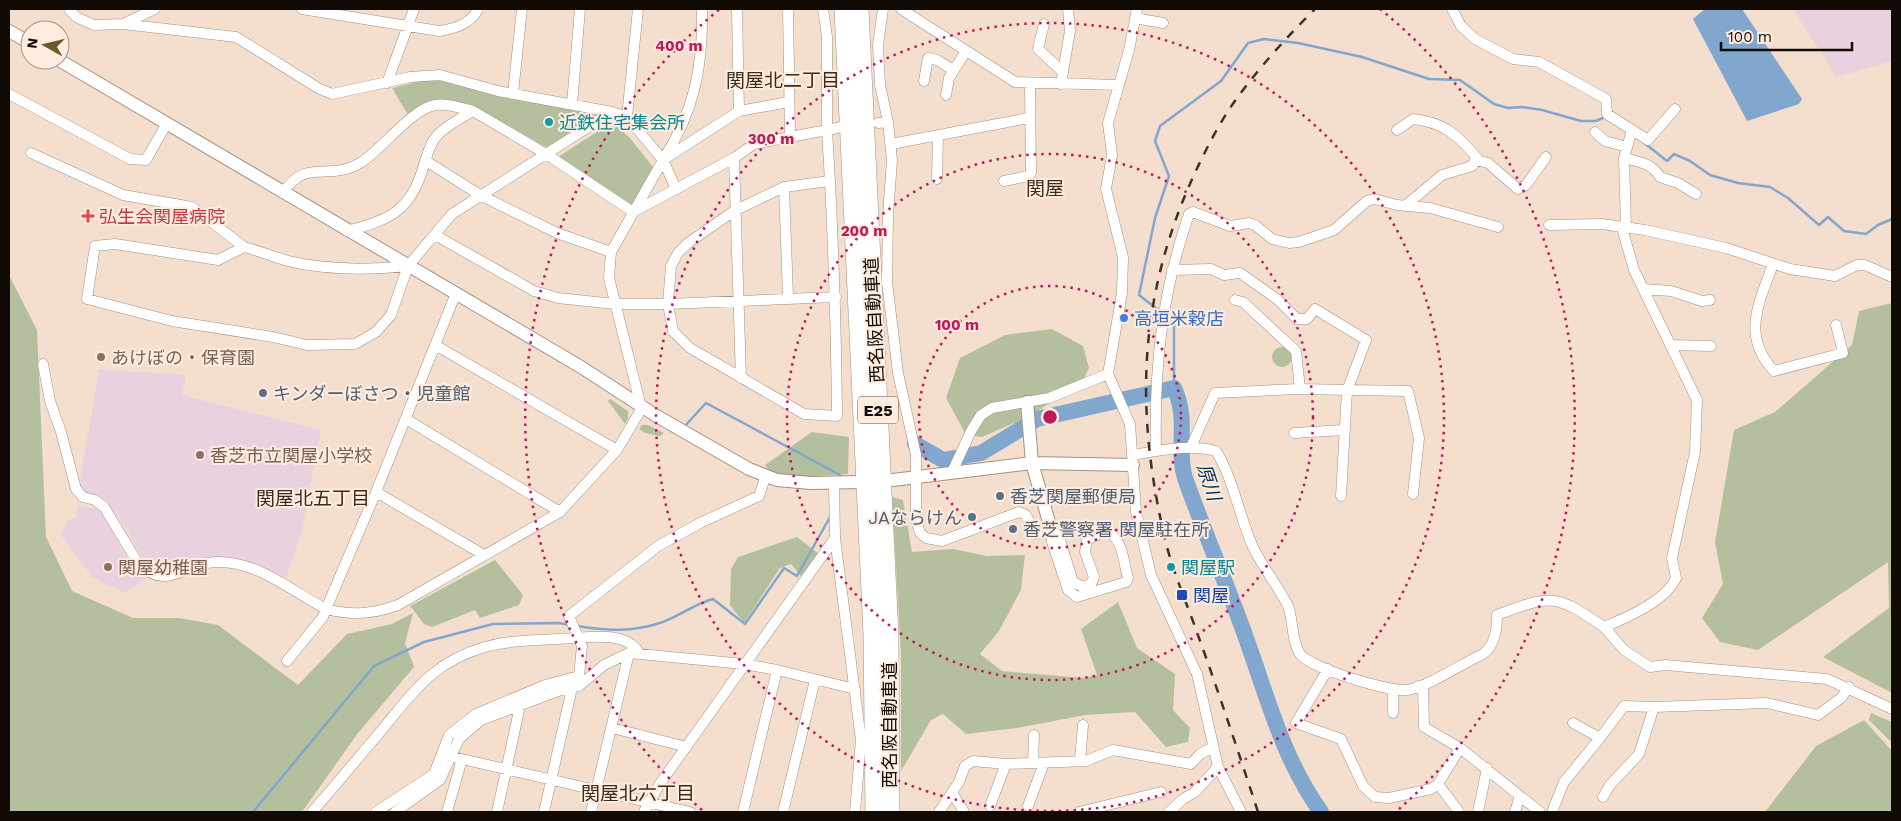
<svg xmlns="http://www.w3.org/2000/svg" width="1901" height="821" viewBox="0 0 1901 821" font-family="'Work Sans','Noto Sans JP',sans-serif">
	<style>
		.education { fill: #e9d2df }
		.green { fill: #b4c09d }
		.water { fill: #82a7cf }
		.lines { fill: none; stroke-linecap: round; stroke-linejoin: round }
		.stream { stroke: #82a7cf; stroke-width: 2.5 }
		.river { stroke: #82a7cf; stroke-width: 16 }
		.minor-casing { stroke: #a49180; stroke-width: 11 }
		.tertiary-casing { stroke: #a49180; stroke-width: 14 }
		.motorway-casing { stroke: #a49180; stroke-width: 20 }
		.minor { stroke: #fff; stroke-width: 10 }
		.tertiary { stroke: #fff; stroke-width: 12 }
		.motorway { stroke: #fff; stroke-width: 19 }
		.rail { stroke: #3b322a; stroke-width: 2.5; stroke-dasharray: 9 9; stroke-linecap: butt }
		.ring { fill: none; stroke: #c2185b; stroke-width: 2.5; stroke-dasharray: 2.5 5 }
		.culture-dot { fill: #0f9aa8; stroke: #feeddf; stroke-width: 2 }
		.health-dot { fill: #e0444e; stroke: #feeddf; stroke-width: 2 }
		.shop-dot { fill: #3f7fe0; stroke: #feeddf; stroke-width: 2 }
		.education-dot { fill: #8d6e63; stroke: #feeddf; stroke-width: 2 }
		.service-dot { fill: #5c6f8a; stroke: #feeddf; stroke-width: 2 }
		.transit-dot { fill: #1a4fb4; stroke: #feeddf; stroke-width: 2 }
		.labels { text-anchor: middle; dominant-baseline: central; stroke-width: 4; stroke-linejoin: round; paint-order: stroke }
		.shield { fill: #feeddf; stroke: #584e46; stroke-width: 1 }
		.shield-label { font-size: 16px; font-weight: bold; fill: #110a05 }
		.culture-label { font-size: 18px; fill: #0d838f; stroke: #feeddf; text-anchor: start }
		.health-label { font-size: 18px; fill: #be3a42; stroke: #feeddf; text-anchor: start }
		.shop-label { font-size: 18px; fill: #366cbe; stroke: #feeddf; text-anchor: start }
		.street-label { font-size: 18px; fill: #110a05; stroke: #feeddf }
		.education-label { font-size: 18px; fill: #785e54; stroke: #feeddf; text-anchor: start }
		.service-label { font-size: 18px; fill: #4e5e75; stroke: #feeddf; text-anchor: start }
		.transit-label { font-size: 18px; fill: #164399; stroke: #feeddf; text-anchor: start }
		.neighbourhood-label { font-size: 19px; fill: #3b2b1d; stroke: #feeddf }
		.water-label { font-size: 19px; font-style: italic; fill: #0d365c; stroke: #feeddf }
		.centre { fill: #c2185b; stroke: #feeddf; stroke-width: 2.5 }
		.ring-label { font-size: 15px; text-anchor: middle; font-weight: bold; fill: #c2185b; stroke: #feeddf; stroke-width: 4; stroke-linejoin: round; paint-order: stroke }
	</style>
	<rect width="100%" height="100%" fill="#f4dfce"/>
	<path class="education" d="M1793,9H1892V61L1837,77Z
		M99,369L186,375L182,395L321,430L302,531L286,578L255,563L231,558L207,559L173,572L147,565L125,527L105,500L82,491L80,479Z
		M78,506L100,509L124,554L146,578L125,593L93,578L61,535L67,522L77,516Z"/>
	<path class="green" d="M428,79L452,83L605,117L546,147L477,108L457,102L408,115L392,88Z
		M612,122L630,138L653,167L632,206L558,157Z
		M9,275L37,330L46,537L72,591L133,618H179L218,625L298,685L347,634L392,624L413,613L405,643L414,667L358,733L302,812H9Z
		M1892,303V693L1823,657L1889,608L1888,562L1758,650L1720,642L1702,618L1723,584L1715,542L1734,430L1775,412L1852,345L1859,311Z
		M1052,329L1083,346L1089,368L1083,380L1032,415L982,437L966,435L946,398L960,358L1005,335Z
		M1272 357a10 10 0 1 1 20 0a10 10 0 1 1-20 0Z
		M610,399L628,411V419L625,424L608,401Z
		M642,425H648L664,433L660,436L645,433L639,429Z
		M812,432L849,437L848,474L801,477L771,473L765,465Z
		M892,497L903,500L912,552L953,549L987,556L1025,555L1021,590L999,631L980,654L1002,671L1083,678L1097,675L1081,629L1118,602L1137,648L1175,674L1173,710L1190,728L1188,742L1166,747L1135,712L1085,715L1017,728L966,734L943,714L931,720L901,771V654Z
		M797,537L819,554L801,576L791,564L780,568L744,623L730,605L731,569L738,557Z
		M495,560L523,595L519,605L480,618L475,610L432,627L424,624L410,606Z
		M1871,713L1892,722V743L1869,720Z
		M1864,720L1892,751V812H1765L1816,746Z"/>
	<path class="water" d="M1705,9H1742L1802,99L1799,104L1747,121L1693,19Z"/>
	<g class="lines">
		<path class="stream" d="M1643,142L1667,161L1674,154L1690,161L1710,175L1738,183L1770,187L1788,198L1819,225L1828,217L1844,231L1866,234L1878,225L1892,219
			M1161,312L1139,295L1155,218L1169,176L1155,141L1160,126L1221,81L1248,43L1264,39L1298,43L1362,57L1429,79L1460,80L1494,104L1508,108L1522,107L1542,110L1581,121H1596L1605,117
			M1168,316L1174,321V388
			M684,427L706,403L840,475V478
			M578,626C606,631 632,632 660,623C678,617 694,604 713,599L745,624L784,568L797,576L830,517
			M253,812L374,666L424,642L493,624L559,623L570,625"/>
		<path class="river" d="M915,444L943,460L981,453L1037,419L1174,388C1189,418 1176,450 1185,478C1204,532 1227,584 1246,638C1268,699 1283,759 1321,812"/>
		<defs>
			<path id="minor" d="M69,9L76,17L94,25L123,24L236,37L318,88L332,94L410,77L440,75L498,91L612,112L627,117L663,160C695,110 703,66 702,9
				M302,9L439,31C454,29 471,24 478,9
				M737,9L739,111
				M788,9L790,135
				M823,9L827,37V130L842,127
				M883,9L878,45L880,85L888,122L892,160L888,215L887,282L898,373L916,455V520L920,533L926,538L942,541L1019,512L1026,515L1035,534L1051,529
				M901,9L1015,82L1119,85
				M1137,9L1129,50L1108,123L1112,155L1106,189L1123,257L1122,293L1108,374L1130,424L1136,512L1151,575L1197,674L1218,767L1241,812
				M1452,9L1461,26L1475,39L1513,59L1539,62L1606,99L1607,114L1648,140L1675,109
				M1135,18L1163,23
				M123,24L155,9
				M1044,24L1038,49L1063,72L1061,84
				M1063,72L1070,31L1068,9
				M924,81L928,58L937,60L953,70
				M387,83L414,9
				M513,93L522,9
				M9,94L130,159L146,160L167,123
				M946,95L949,78L966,51
				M572,104L580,9
				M627,117L638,9
				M878,123L888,122
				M1397,130L1413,119C1443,122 1458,135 1477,158L1472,166L1442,175L1405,206
				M1595,132L1605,141L1627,147
				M891,144L1029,118
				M31,153L123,195L192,207L244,247
				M734,158L741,378
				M1624,158C1639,162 1652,163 1660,177L1678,183L1696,194
				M1476,160L1488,163L1518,189L1526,185L1546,157
				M426,161L480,195L557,233L611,252
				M937,179L938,136
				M1004,181L1028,176L1031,173L1030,84
				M784,187L788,297
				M676,189L663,160L739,111L789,102
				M283,193C306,157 328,182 360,163C382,150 410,110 435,105C447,103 461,108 473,111
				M1549,225L1602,224L1645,230L1726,248L1790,269L1835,276L1857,265H1865L1892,277
				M1626,228L1624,158L1632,130
				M347,231C383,221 406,215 420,177C424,166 427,152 433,141C441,128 460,119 473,111L546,154L633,212L734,158L754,144L827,130C833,225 836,320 837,416L804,414L690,348L673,331L668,304L671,266L678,253L688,243L734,211L784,187L830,181
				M435,235L534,291L558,298L615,304H668L836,297
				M1773,264C1759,303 1741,336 1774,371L1843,353L1836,325
				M408,266C370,270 330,270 292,262C276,258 260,251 244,247L218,260L115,244L95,246L87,299L172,321L273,337L307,345L355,344L376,332L391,315L408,266L452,214L612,112
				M1172,270L1211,269L1224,275L1240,273L1277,299L1297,319H1307L1315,309L1366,340L1347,391L1341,496
				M1643,289L1671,291L1702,301L1710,300
				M456,293L376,492L326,609C352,616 374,614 398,605L560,512L617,450L643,406
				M1235,300L1243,302L1296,351L1300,389
				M435,345L617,450
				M1672,345L1711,346
				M43,364L50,401L61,432L76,489L83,497L95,500L104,507L138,563C167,592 183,564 215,562C257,560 291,591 326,609L323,617L287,661
				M640,403L609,278L611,252L663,160
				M406,419L560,512
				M1294,433L1344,430
				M1191,447L1215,393L1298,389L1408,391L1419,438L1413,494
				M1156,449C1154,367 1162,292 1189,214L1193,212L1230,226L1249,223L1255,225L1272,239L1289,243L1299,242L1334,230L1367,201L1374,199L1397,205L1430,208L1498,227
				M1133,455C1161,450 1187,444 1216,451C1234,480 1239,516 1253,547C1263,568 1278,586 1288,606C1294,622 1291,640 1300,654C1310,668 1389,692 1407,690C1426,688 1463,663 1483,654C1495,645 1497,630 1497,615C1553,594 1555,594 1604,627C1626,618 1666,601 1676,578L1672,558L1695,452L1697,400L1634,270L1622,228
				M952,472L971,431L981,415L992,408L1049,398L1108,374
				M376,492L484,555
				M1051,529L1059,537L1073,582L1083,587L1091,584L1094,577L1085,552L1087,540L1105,531C1123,536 1123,561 1128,578L1126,582L1077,597L1068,590L1052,542Z
				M835,538L861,740L855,812
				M1604,627L1624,650L1650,667L1665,665L1827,679L1892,709
				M1328,669L1296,723L1341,739L1363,786L1375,797L1389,798L1431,789L1438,784
				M1418,686L1423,689L1424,727L1460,748L1438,784L1459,812
				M1393,713V690
				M1573,723L1600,738L1624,706L1654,707
				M612,728L687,747
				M1460,748L1540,812
				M449,756L690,812
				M1080,761L1083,725
				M1033,763L1034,735
				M953,794L964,812
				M1603,797L1610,785L1639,754L1654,707L1767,703L1818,715L1841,698L1849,687
				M990,806L1006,764
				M1028,806L1044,763
				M312,812C335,786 358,758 381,731C414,691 433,662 485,647C514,639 547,640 576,638C596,636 628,633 639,653
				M376,812L434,774L449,735L476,714L545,685L579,676L582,646L569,616L658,546L702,522L759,496L766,475
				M395,812L440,780L459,739L481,720L558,691L579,686L604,665L629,653L744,664L777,670L855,689
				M447,812L462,759
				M497,812L520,706
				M544,812L572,688
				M591,812L629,653
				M644,812L659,785L835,538L834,482
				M743,812L777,670
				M783,812L815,680
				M939,812L959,782L965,766L973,761L1006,764L1086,761L1113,750L1191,764L1200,754L1213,747
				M1079,812L1161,792
				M1169,812L1183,799L1195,792L1218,767
				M1478,812L1487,768
				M1515,812L1520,796
				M1552,812L1564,782L1600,738"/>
			<path id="tertiary" d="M9,31L30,43
				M59,60L581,367L655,415L749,469L777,480L811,483L861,482
				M1027,402L1032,463L1051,529
				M893,480L1032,463L1133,465"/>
			<path id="motorway" d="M844,9L873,635L875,812
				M859,9L889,637L890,812"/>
		</defs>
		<use href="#minor" class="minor-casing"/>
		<use href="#tertiary" class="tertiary-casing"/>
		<use href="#motorway" class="motorway-casing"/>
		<use href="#minor" class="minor"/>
		<use href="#tertiary" class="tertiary"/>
		<use href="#motorway" class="motorway"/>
		<path class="rail" d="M1258,812C1239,754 1220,696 1199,638C1188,606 1173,573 1165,539C1135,411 1138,299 1193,177C1207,147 1222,117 1243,90C1265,61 1289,35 1315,9"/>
	</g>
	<g class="ring">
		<circle cx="1050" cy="417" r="131"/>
		<circle cx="1050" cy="417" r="263"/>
		<circle cx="1050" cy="417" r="394"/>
		<path d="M702 810A525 525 0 0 1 720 9M1380 9A525 525 0 0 1 1398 810"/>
	</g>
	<g class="culture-dot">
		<circle cx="549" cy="122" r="5"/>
		<circle cx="1171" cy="567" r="5"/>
	</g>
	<path class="health-dot" d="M85.5 208.5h5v5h5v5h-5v5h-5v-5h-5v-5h5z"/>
	<circle class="shop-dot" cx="1124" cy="318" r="5"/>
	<g class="education-dot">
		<circle cx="101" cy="357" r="5"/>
		<circle cx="200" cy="455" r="5"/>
		<circle cx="108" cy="567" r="5"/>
	</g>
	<g class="service-dot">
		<circle cx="263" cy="393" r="5"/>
		<circle cx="1000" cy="496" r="5"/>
		<circle cx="972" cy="517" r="5"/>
		<circle cx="1013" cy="529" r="5"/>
	</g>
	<rect class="transit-dot" x="1176" y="589" width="12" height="12" rx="2.5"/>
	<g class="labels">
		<rect class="shield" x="858" y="396.5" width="40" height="27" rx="4"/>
		<g class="shield-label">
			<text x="878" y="410">E25</text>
		</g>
		<g class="culture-label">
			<text x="559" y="122">近鉄住宅集会所</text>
			<text x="1181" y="567">関屋駅</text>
		</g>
		<g class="health-label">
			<text x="99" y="216">弘生会関屋病院</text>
		</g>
		<g class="shop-label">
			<text x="1134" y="318">高垣米穀店</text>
		</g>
		<g class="street-label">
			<text transform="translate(874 320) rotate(-93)">西名阪自動車道</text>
			<text transform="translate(889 725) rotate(-90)">西名阪自動車道</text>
		</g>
		<g class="education-label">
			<text x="111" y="357">あけぼの・保育園</text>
			<text x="210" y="455">香芝市立関屋小学校</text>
			<text x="118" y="567">関屋幼稚園</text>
		</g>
		<g class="service-label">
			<text x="273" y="393">キンダーぼさつ・児童館</text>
			<text x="1010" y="496">香芝関屋郵便局</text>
			<text x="962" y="517" text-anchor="end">JAならけん</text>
			<text x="1023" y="529">香芝警察署 関屋駐在所</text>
		</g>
		<g class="transit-label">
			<text x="1193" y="595">関屋</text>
		</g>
		<g class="neighbourhood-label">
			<text x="783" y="80">関屋北二丁目</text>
			<text x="1045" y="188">関屋</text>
			<text x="313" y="498">関屋北五丁目</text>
			<text x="638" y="793">関屋北六丁目</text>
		</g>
		<g class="water-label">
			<text transform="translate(1209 482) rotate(72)">原川</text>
		</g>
	</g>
	<circle cx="1050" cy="417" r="8" class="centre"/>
	<g class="ring-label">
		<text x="679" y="51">400 m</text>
		<text x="771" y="144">300 m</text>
		<text x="864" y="236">200 m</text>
		<text x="957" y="330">100 m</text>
	</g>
	<rect width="1901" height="821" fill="none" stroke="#110a05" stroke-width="20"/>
	<g transform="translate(45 45) rotate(278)"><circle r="24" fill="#feeddf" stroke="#9f9288"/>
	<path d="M0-4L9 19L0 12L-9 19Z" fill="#695927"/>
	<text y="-8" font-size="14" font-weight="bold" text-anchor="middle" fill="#110a05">N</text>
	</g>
	<path d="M1721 42v8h131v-8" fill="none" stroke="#110a05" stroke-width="2.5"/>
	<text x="1728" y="42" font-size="15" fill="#110a05" stroke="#feeddf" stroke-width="4" paint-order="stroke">100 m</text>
</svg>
